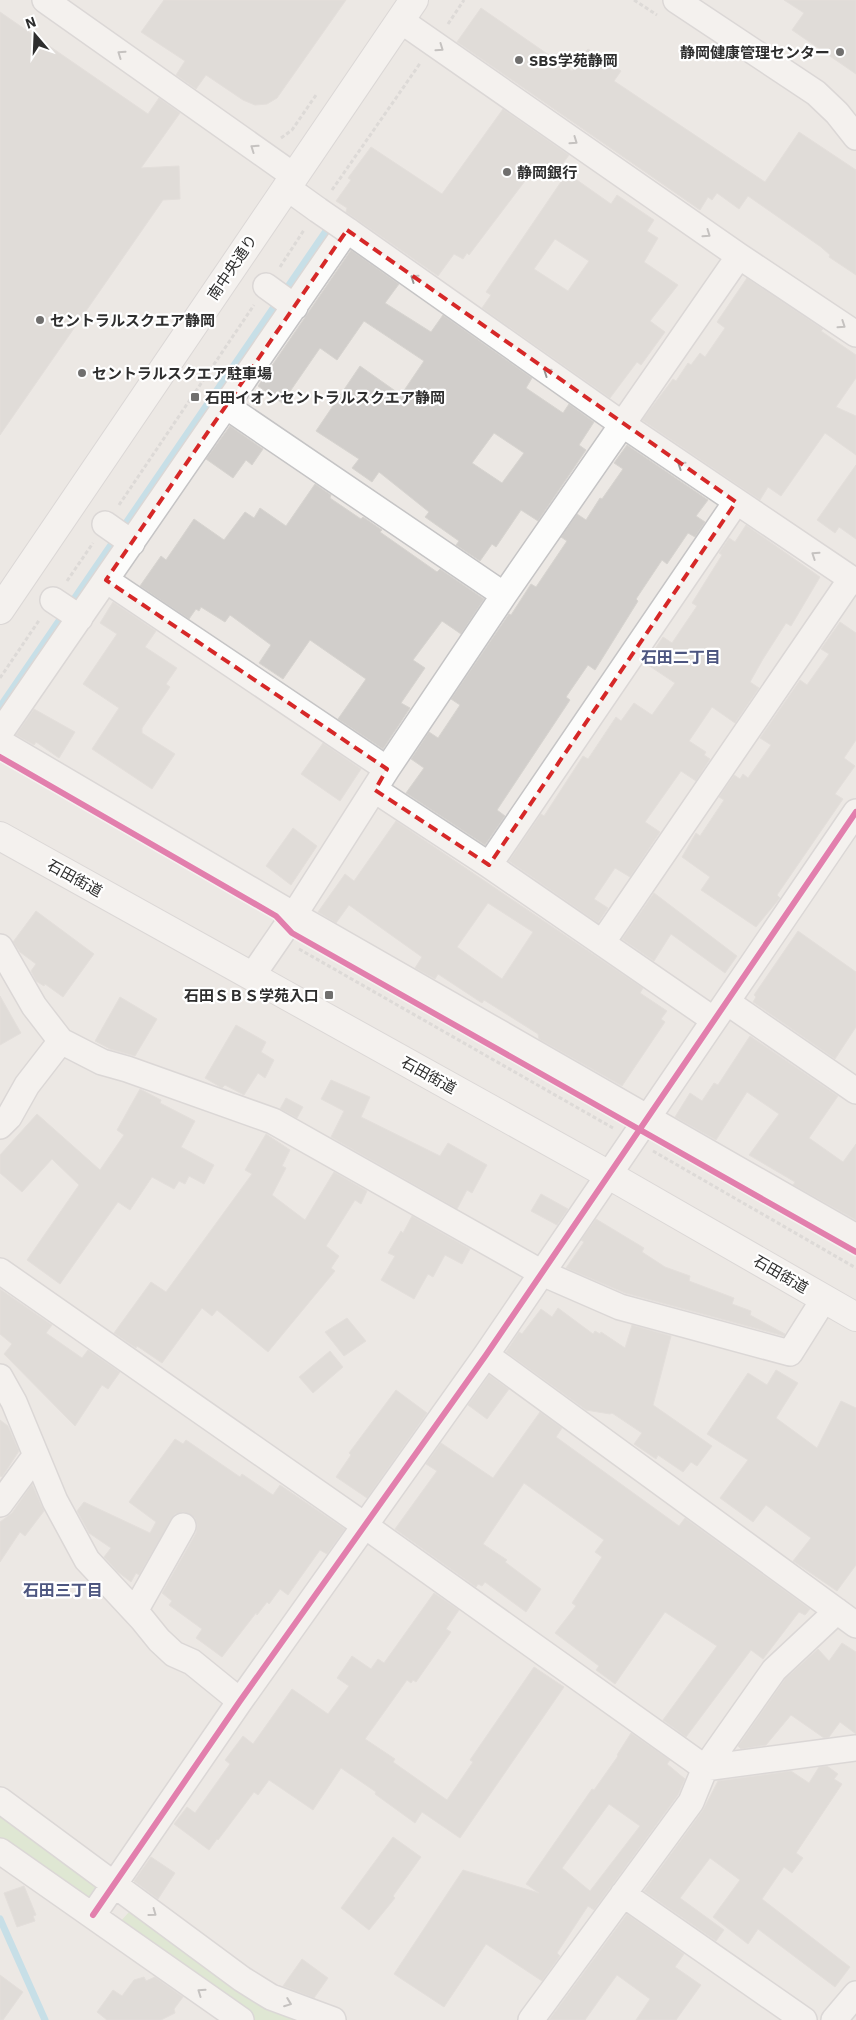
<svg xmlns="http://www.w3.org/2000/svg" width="856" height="2020" viewBox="0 0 856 2020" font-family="'IBM Plex Sans','Noto Sans JP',sans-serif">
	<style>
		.green { fill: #cee6be }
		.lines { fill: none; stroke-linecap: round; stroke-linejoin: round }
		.stream { stroke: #99d6ec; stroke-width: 7 }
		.building { fill: #d1cecb; stroke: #d7d4d0; fill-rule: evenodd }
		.minor-casing { stroke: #c5c4c5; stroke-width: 28 }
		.tertiary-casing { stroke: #c5c4c5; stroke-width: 30 }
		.path { stroke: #c9c9c8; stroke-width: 3; stroke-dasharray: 4 2.5; stroke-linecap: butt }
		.minor { stroke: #fcfcfb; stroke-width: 25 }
		.tertiary { stroke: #fcfcfb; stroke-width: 28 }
		.minor-bridge-casing { stroke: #c5c4c5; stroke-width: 28; stroke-linecap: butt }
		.minor-bridge { stroke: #fcfcfb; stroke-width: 25 }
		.cycleway-casing { stroke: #fff; stroke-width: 9 }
		.cycleway { stroke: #d6006c; stroke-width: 6 }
		.oneway { stroke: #959594 }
		.marked { fill: none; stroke: #d62828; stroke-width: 4; stroke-dasharray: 10 6; stroke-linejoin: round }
		.poi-dot { fill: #706f6e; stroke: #fff; stroke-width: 2 }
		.labels { text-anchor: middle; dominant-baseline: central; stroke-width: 4.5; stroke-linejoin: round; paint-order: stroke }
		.poi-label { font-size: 15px; font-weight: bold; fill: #2e2e2e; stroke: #fff; text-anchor: start }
		.street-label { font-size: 15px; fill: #2e2e2e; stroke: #fff }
		.neighbourhood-label { font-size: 16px; font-weight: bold; fill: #4d5680; stroke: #fff }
	</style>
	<rect width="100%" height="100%" fill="#ece8e4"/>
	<path class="green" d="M0,1814L100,1886L93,1903L0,1843Z
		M129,1912H137L313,2020H254L120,1922Z"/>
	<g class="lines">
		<path class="stream" d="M0,707L326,231
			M0,1919L45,2020"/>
	</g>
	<path class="building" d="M164,0H346L277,98L267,104L255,105L243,100L206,75L196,89L176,75L185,61L141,32Z
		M784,0H856V74L792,30L804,13Z
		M481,8L572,71L588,49L621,71L614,81L765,182L799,132L856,170V275L829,257L830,255L821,247L748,196L739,209L717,193L712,200L708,197L700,210L457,42Z
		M0,12L148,114L159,98L180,113L141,168L179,166L180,199L163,200L0,435Z
		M503,109L569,155L550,181L534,169L469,255L467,253L463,259L454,254L438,276L346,212L347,208L336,201L351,180L348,178L371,147L442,194Z
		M567,173L611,204L617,195L654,220L647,231L658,238L644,262L678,285L650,321L665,332L641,365L637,362L610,398L482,308L491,295L486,292ZM555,239L589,261L568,291L534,269Z
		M351,250L399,284L385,303L431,332L443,315L532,378L526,388L563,413L569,404L594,422L579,445L586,450L538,521L521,510L496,547L492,544L480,561L456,545L459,541L425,517L429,512L379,472L372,482L352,468L359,459L316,431L360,366L401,395L424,361L364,321L337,360L320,348L282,403L258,386ZM494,433L524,453L502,483L472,463Z
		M747,278L823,329L821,331L856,355V378L836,407L856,416V455L825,433L781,496L768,487L760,500L642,420L673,379L676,381L688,363L691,365L700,353L705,357L725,328L717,322Z
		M230,426L263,449L252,465L246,460L233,478L206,459Z
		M627,445L708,500L696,516L705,522L695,537L688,533L667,564L662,560L636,599L638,601L595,670L588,665L566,697L570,700L497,810L505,816L485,845L406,793L424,768L411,759L429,732L438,738L460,705L451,699L509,614L511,615L531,584L536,587L567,541L561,537L577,514L586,520L600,498L602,499L623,469L614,463Z
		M856,465V539L839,527L835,533L817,520Z
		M315,484L331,495L330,498L361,519L363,517L382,530L380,532L437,572L440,569L484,599L461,634L442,621L413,660L425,668L401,703L410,708L383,749L338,719L366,679L310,640L283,679L259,663L271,645L230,615L225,622L201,607L199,611L196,609L189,619L140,586L161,556L166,560L194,519L224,540L245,512L254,518L260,508L286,526Z
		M746,525L820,577L791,626L786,623L763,659L750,682L759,688L735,723L712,707L689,741L706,752L704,755L710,759L696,781L681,771L645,822L660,832L630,877L615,868L594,899L608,908L598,923L509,861L541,814L544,816L583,756L588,759L616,717L621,721L634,703L652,715L675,683L645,663L663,637L672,643L697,606L692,603L722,555L719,553L729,538L735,542Z
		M113,602L156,631L145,647L177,668L166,684L170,687L142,728V733L175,754L152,789L92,749L119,708L83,684L117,634L100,623Z
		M840,622L856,633V740L844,758L855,766L835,794L843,799L777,895L780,898L756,927L701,890L710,877L682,857L696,833L700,836L724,800L719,797L734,775L740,779L743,774L748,778L771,745L760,738L800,680L807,685L829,654L821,649Z
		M34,709L75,732L59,758L36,742L34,745L16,735Z
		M323,743L361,769L340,801L301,774Z
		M396,821L643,988L640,993L667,1011L661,1019L665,1022L622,1086L539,1039L538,1034L484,1000L482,1003L438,974L435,979L415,968L422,957L349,905L336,923L318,912L345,874L354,881ZM488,903L533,932L502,979L457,947Z
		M293,828L317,846L291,885L266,866Z
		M654,893L737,956L725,973L671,934L654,961L622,939Z
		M36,911L94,954L63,997L45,984L44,986L36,981L31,971L36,964L20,952L13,942Z
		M798,931L856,972V1027L835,1059L753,1002L756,997L754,995Z
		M0,996L21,1033L0,1045Z
		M120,997L157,1019L135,1056L110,1049L95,1041Z
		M236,1025L266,1042L261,1052L274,1060L265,1078L258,1073L244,1095L225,1085L222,1088L205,1078Z
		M750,1036L838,1096L809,1138L843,1162L856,1144V1220L793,1185L795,1182L749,1155L779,1114L747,1092L716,1140L675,1117L690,1093L702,1101L714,1083L718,1085Z
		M331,1080L370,1097L361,1117L440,1156L448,1143L487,1165L472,1193L467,1190L457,1209L331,1137L344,1111L321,1099Z
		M140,1089L161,1100L160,1103L195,1121L181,1147L214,1165L204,1184L189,1176L185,1184L179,1181L174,1189L152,1177L130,1210L118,1202L60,1284L27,1260L79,1185L52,1159L22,1192L0,1173V1155L37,1114L100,1170L124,1135L117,1130Z
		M286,1098L303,1107L297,1118L280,1109Z
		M266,1134L290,1150L282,1166L286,1168L272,1195L305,1220L334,1172L367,1191L361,1204L355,1200L326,1246L339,1256L331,1268L335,1271L268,1352L217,1310L212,1316L202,1308L162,1363L137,1346L136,1348L114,1333L151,1282L166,1292L252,1174L245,1170Z
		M541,1194L568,1209L557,1225L531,1211Z
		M412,1216L470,1249L462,1264L445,1255L433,1277L428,1274L414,1299L381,1280L395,1256L388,1253L401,1231L403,1233Z
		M596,1219L644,1248L642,1252L665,1267L690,1276L689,1281L734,1298L732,1304L751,1311L750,1315L785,1334L784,1336L625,1293L566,1268L584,1242L581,1240Z
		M0,1289L52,1325L46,1333L82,1358L88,1350L120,1372L108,1389L102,1385L75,1426L4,1354L12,1344L0,1334Z
		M558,1308L593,1334L595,1331L600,1334L601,1332L625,1348L632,1325L671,1336L653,1405L712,1446L697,1466L691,1462L683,1472L658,1455L656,1459L634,1444L642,1433L612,1413L610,1414L586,1410L506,1352L519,1332L522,1334L541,1309L552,1317Z
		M347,1318L366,1341L344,1356L325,1332Z
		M330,1351L343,1367L313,1393L299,1377Z
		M776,1370L798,1383L776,1418L817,1448L841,1401L856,1408V1565L837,1591L793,1561L811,1538L766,1505L753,1522L720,1498L748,1460L707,1434L748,1373L767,1385Z
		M489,1375L509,1389L487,1419L468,1405Z
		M396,1390L427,1413L367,1498L336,1477L351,1455L349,1453Z
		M540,1412L562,1428L556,1437L679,1526L685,1518L810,1609L805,1615L799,1612L763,1659L751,1650L686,1737L663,1720L717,1646L665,1612L615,1684L596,1670L599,1666L555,1633L576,1606L572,1603L602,1557L595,1552L604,1540L524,1483L483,1544L507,1560L505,1562L541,1589L526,1612L485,1582L482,1586L478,1584L476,1587L395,1529L437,1471L426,1464L441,1443L493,1478Z
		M0,1420L8,1426L19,1451L2,1477L0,1476Z
		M175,1439L183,1444L186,1440L240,1477L242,1474L273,1495L280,1485L345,1529L327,1554L320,1550L288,1595L280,1589L269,1604L267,1602L257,1615L256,1613L222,1657L196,1638L202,1629L169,1605L172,1601L162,1593L196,1533L197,1525L195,1518L183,1512L175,1514L139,1575L136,1573L131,1582L118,1572L104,1557L111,1548L89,1533L77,1511L84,1502L150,1533L156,1522L129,1502Z
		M32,1484L44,1511L25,1536L20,1532L0,1562V1522L12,1513Z
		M434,1593L459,1610L446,1629L451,1632L416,1682L413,1680L411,1683L407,1680L365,1739L395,1759L393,1762L447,1800L473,1762L470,1760L534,1667L564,1687L460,1838L422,1812L415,1823L375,1794L376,1792L341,1768L313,1810L269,1780L258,1795L254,1792L218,1840L217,1839L209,1850L174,1824L187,1807L195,1813L230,1764L225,1760L243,1736L253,1744L292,1689L328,1714L349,1686L337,1678L352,1656L371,1669L378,1659L384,1663Z
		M842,1643L856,1652V1734L840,1722L829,1737L824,1738L791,1715L766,1745L741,1749L738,1746L785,1679L818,1649L829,1661Z
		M631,1733L670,1760L667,1764L685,1779L678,1795L594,1910L588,1906L557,1953L560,1956L542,1981L486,1944L444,2007L394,1974L463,1870L539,1893L526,1884L592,1789L594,1790L618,1756L617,1755ZM609,1804L640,1826L590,1891L562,1868Z
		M827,1766L838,1774L834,1779L842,1784L796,1853L803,1858L792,1873L784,1867L762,1899L850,1967L835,1987L758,1929L748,1944L713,1917L740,1880L710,1858L680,1898L724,1930L716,1941L644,1891L703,1810L718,1781L791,1771L809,1783L819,1767Z
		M393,1837L421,1857L393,1896L395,1898L369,1930L341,1908Z
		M151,1857L175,1873L158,1899L134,1881Z
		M24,1886L36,1915L33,1916L35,1921L17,1927L4,1893Z
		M627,1914L684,1954L675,1967L701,1985L676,2020H636L650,1999L617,1975L585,2020H549Z
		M302,1959L328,1978L314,1998L283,1986Z
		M0,1975L23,1992L3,2020H0Z
		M144,1977L146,1981L155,1977L183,1997L174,2009L175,2013L161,2020H107L97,2012L113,1990L122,1996L134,1980Z"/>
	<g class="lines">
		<defs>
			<path id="minor" d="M45,0L294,176
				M676,0L816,93L837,113L856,137
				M400,20L739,256L856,334
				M286,187L318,210
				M266,286L295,307
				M226,406L504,595
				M105,524L132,543
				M106,580L387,769
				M53,600L80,618
				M0,733L347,230L622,424L856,582
				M0,742L294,915L856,1237
				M375,790L489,865L714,1020
				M489,865L736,502
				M602,943L851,579
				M0,947L34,1006L61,1041L102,1062L127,1069L273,1121L542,1273L620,1307L790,1353L824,1299
				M252,976L294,915L387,769L504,595L739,256
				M727,1002L856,1091
				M0,1126L9,1117L27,1085L61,1041
				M0,1271L364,1525L705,1768L856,1748
				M486,1355L856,1625
				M0,1377L14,1402L55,1501L87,1560L142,1619L159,1640L174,1654L192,1662L240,1701
				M0,1504L36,1455
				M135,1611L183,1526
				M0,1800L242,1979L271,1997L333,2020
				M0,1851L241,2020
				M623,1894L804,2020
				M93,1915L240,1701L486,1355L856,812
				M531,2020L691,1802L705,1768L774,1670L837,1611
				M834,2020L856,1994"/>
			<path id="tertiary" d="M0,610L414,0
				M0,836L609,1175L856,1317"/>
		</defs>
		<use href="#minor" class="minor-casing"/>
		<use href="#tertiary" class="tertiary-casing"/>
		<path class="path" d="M634,0L657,15
			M448,24L464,0
			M281,138L292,130L316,95
			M332,190L421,62
			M280,267L304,230
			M119,505L254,305
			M67,581L93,543
			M0,678L40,619
			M299,949L613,1128
			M653,1151L856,1268"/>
		<use href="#minor" class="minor"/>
		<use href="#tertiary" class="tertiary"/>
		<defs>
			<path id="minor-bridge" d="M318,210L347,230"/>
		</defs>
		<use href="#minor-bridge" class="minor-bridge-casing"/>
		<use href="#minor-bridge" class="minor-bridge"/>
		<defs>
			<path id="cycleway" d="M0,757L276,916L292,933L856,1252
				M93,1915L240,1701L486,1355L856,812"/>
		</defs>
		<use href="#cycleway" class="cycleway-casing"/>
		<use href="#cycleway" class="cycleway"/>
	</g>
	<defs><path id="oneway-chevron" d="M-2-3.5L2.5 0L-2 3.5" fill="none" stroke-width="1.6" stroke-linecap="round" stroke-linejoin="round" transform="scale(1.25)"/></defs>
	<g class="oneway">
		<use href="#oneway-chevron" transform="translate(440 48) rotate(35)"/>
		<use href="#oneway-chevron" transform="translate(121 54) rotate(-145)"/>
		<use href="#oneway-chevron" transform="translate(574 141) rotate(35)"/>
		<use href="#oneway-chevron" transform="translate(254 148) rotate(-145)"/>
		<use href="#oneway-chevron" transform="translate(707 234) rotate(35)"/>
		<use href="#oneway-chevron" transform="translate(414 278) rotate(-145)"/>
		<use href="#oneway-chevron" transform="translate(842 325) rotate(34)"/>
		<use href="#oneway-chevron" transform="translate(547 372) rotate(-145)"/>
		<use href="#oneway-chevron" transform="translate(681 465) rotate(-146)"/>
		<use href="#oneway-chevron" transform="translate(815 555) rotate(-146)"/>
		<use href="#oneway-chevron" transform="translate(153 1913) rotate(36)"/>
		<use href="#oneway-chevron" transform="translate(201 1992) rotate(-145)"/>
		<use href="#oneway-chevron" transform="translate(288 2003) rotate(21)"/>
	</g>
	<path d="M0 0H856V2020H0ZM347,230L736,502L489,865L375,790L387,769L106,580Z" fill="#ece8e4" fill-opacity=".55" fill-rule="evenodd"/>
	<path class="marked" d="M347,230L736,502L489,865L375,790L387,769L106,580Z"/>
	<g class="poi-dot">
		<circle cx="840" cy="52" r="5"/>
		<circle cx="519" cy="60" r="5"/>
		<circle cx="507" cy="172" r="5"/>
		<circle cx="40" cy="320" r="5"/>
		<circle cx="82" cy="373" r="5"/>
		<rect x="190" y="392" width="10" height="10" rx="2.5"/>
		<rect x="324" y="990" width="10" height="10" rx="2.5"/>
	</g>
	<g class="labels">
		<g class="poi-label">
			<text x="830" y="52" text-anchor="end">静岡健康管理センター</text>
			<text x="529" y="60">SBS学苑静岡</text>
			<text x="517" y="172">静岡銀行</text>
			<text x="50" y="320">セントラルスクエア静岡</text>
			<text x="92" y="373">セントラルスクエア駐車場</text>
			<text x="205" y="397">石田イオンセントラルスクエア静岡</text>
			<text x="319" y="995" text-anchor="end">石田ＳＢＳ学苑入口</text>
		</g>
		<g class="street-label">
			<text transform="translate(232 267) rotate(-56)">南中央通り</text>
			<text transform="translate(75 878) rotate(29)">石田街道</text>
			<text transform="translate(429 1075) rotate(29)">石田街道</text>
			<text transform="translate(781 1274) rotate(30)">石田街道</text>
		</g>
		<g class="neighbourhood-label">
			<text x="681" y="657">石田二丁目</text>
			<text x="63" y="1590">石田三丁目</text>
		</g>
	</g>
	<g transform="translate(35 35) rotate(341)" stroke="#ffffff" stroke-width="4" paint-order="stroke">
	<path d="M0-4L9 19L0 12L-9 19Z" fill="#2e2e2e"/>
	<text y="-8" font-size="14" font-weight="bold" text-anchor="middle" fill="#2e2e2e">N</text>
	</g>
</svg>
